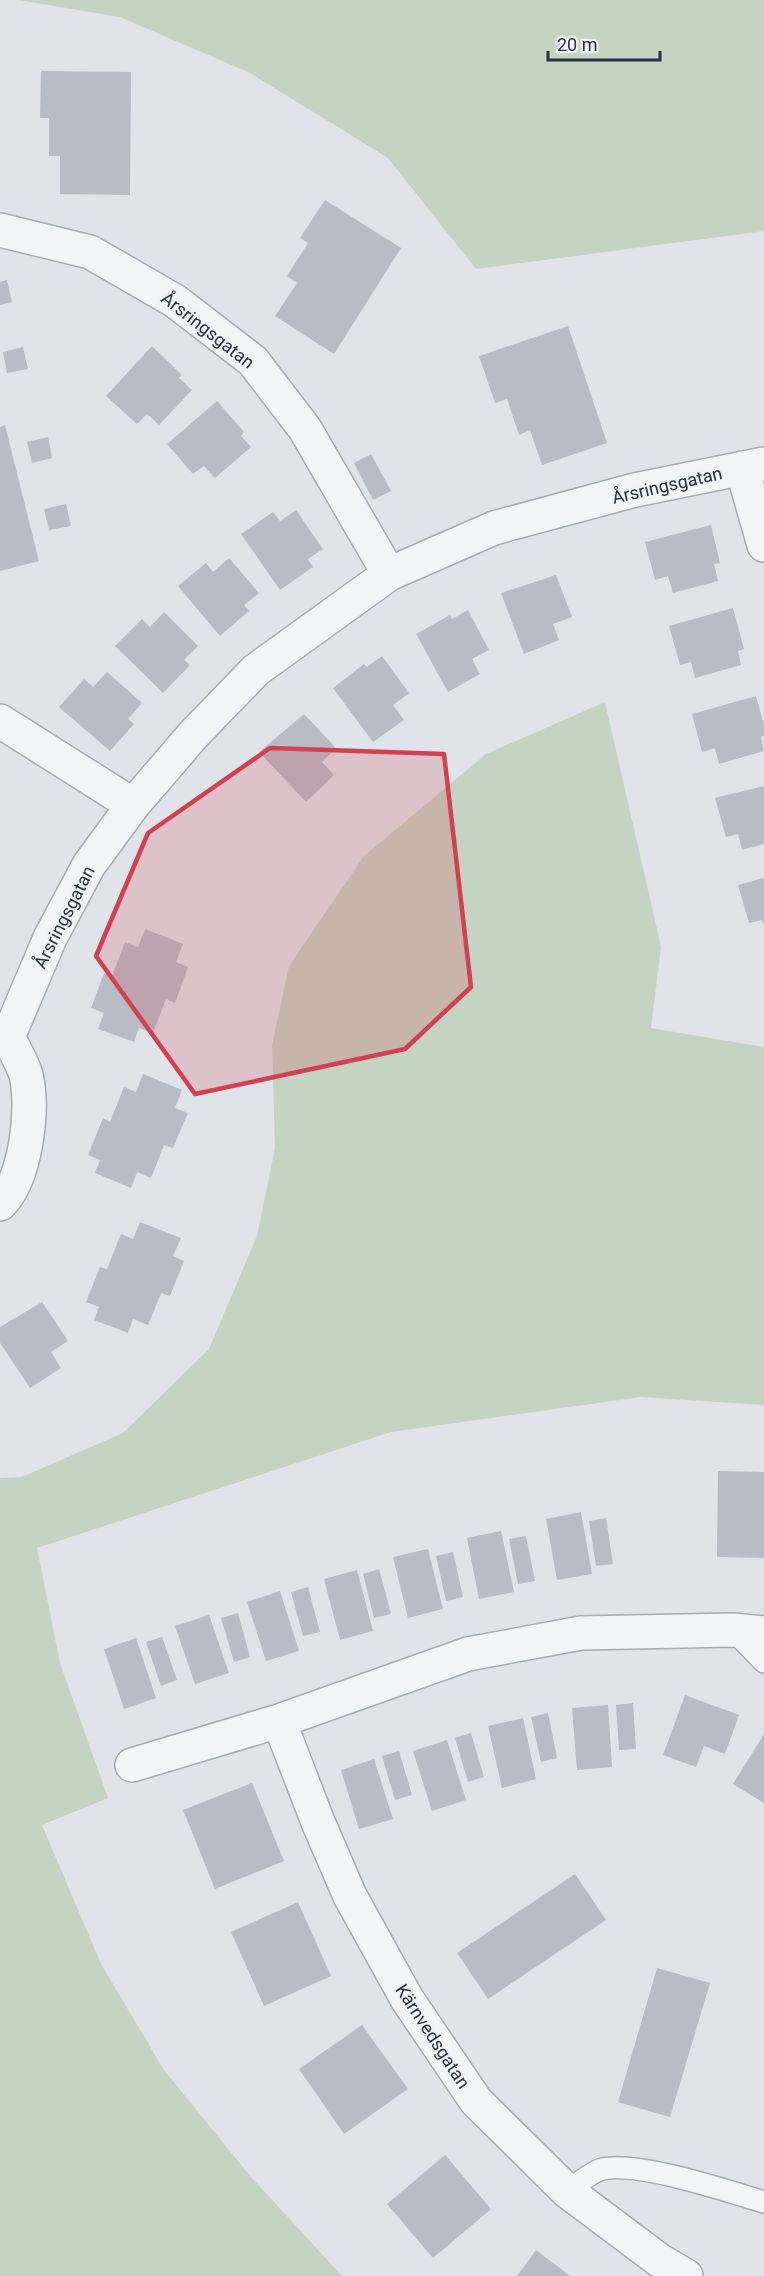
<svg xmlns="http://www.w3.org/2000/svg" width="764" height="2276" viewBox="0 0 764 2276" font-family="Roboto,sans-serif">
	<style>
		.green { fill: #c5d3c1 }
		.building { fill: #b7bcc6 }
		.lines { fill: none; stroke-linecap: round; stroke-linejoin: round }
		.service-casing { stroke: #a5aab3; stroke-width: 24 }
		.minor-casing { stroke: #a5aab3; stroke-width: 36 }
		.service { stroke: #f3f4f7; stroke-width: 21 }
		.minor { stroke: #f3f4f7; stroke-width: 33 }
		.marked { fill: #d24151; fill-opacity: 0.2; stroke: #d24151; stroke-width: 4.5; stroke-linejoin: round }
		.labels { text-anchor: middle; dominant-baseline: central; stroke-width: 4.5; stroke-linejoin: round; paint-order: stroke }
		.street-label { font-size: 18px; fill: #283041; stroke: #eff2f7 }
	</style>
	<rect width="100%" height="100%" fill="#e0e3e9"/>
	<path class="green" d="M19,0H764V231L476,269L388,158L250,73L120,17Z
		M605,702L661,947L651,1028L764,1047V1405L641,1397L391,1432L37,1548L60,1663L108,1798L42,1825L101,1964L164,2070L251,2177L342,2276H0V1478L22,1477L123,1433L209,1349L257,1236L275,1148L272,1045L289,966L364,856L486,754Z"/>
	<path class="building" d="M41,71L131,72L130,195L60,194V156H49V118H40Z
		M325,200L401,248L334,354L275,316L297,283L287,276L308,243L300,238Z
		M7,280L12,302L0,305V282Z
		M568,326L607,443L542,465L530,430L519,435L507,399L495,403L479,356Z
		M152,346L182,375L179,378L192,390L159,425L147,414L137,424L106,396Z
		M23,347L28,369L7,373L3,352Z
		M217,401L244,432L241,436L251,447L215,478L204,466L193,474L167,444Z
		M5,425L39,561L0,571V427Z
		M48,437L52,458L32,463L27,442Z
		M371,454L391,491L373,500L354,463Z
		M66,504L71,526L49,530L44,509Z
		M296,510L323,549L308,559L313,567L280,590L241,534L273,512L280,521Z
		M711,525L720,563L714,564L718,581L673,593L668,576L655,580L645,542Z
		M229,558L259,593L244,605L249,611L220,636L178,586L206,563L213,572Z
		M556,575L572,617L553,624L559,640L524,654L501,593Z
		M733,608L744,649L738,651L741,665L695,678L691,662L680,665L669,626Z
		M468,610L489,650L472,659L480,674L448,692L416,634L450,615L452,619Z
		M164,612L198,646L184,660L190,665L163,693L115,646L142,619L150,627Z
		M382,656L409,693L393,705L404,720L373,742L333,688L364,664L367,667Z
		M107,672L142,703L128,719L134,724L110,751L59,707L84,679L93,687Z
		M756,696L764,725V736L761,737L764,751L719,764L715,748L702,752L692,714Z
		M304,714L336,748L322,762L334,775L306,802L259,752Z
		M764,786V844L742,850L738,834L726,837L715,798Z
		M764,878V925L762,920L749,923L738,885Z
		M145,929L183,944L176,962L188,967L175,1003L166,999L153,1033L139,1028L134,1042L98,1029L104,1013L91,1008L104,973L112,976L125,942L138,947Z
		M143,1074L182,1090L175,1108L188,1113L173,1148L164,1145L151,1178L137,1172L131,1188L95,1173L100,1160L88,1155L103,1118L110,1122L124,1087L136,1092Z
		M140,1222L181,1238L173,1256L184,1261L170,1296L161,1293L148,1325L133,1319L128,1333L94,1320L99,1307L86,1302L100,1267L107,1269L121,1234L133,1239Z
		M42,1302L68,1341L51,1352L61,1368L30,1388L0,1343V1327Z
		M718,1471L764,1472V1558L717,1557Z
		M581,1512L592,1574L557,1580L546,1519Z
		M606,1518L613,1564L596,1566L589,1521Z
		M501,1531L514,1592L479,1599L467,1538Z
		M526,1536L535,1581L518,1584L509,1539Z
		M428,1549L443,1609L408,1618L393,1557Z
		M453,1552L463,1597L446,1601L436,1556Z
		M379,1569L391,1614L374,1618L363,1574Z
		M357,1570L373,1631L340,1640L324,1579Z
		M308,1587L320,1632L303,1636L291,1592Z
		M280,1591L299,1651L266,1661L247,1602Z
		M238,1613L250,1657L234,1662L221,1618Z
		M209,1615L229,1673L195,1684L175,1626Z
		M162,1637L177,1680L161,1686L146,1642Z
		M136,1638L156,1698L124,1709L104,1649Z
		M685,1695L739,1715L725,1754L704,1746L696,1767L663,1755Z
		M633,1703L636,1749L619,1750L616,1705Z
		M608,1705L612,1767L577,1770L572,1708Z
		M548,1713L557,1758L541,1762L531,1717Z
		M523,1718L536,1779L502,1788L488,1726Z
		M471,1733L484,1777L468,1782L455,1738Z
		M764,1734V1803L733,1784Z
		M447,1740L466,1800L432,1811L413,1751Z
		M399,1751L412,1795L395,1800L382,1756Z
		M374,1759L393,1819L359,1829L341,1770Z
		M252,1783L284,1861L215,1889L183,1810Z
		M575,1874L606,1920L488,1999L457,1953Z
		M298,1902L331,1976L264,2006L231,1932Z
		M657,1968L710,1983L670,2117L618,2102Z
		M362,2025L408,2089L344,2134L299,2069Z
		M445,2155L491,2209L433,2258L387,2204Z
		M536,2250L570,2276H517Z"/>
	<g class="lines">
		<defs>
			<path id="service" d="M733,1630L764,1662
				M567,2191C577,2185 591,2172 602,2169C639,2161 727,2191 764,2202"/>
			<path id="minor" d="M0,230L90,252L175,301L253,361L305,429L389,574
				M742,468L764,545
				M0,721L133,805
				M0,1204C26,1179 34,1110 26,1075C22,1062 14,1049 8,1037L50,938L89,865L133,805L194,734L256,670L389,574L494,528L635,490L764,464
				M279,1721L318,1822L350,1896L407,1999L476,2101L567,2191L659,2260L686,2276
				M132,1765L279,1721L468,1654L581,1633L733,1630L764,1633"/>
		</defs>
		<use href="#service" class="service-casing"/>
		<use href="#minor" class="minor-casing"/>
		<use href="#service" class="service"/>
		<use href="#minor" class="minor"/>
	</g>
	<path class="marked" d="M270,748L444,754L471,987L405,1049L195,1094L96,956L148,833Z"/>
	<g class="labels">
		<g class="street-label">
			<text transform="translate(208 330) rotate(38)">Årsringsgatan</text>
			<text transform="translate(667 485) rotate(-13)">Årsringsgatan</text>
			<text transform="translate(64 917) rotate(-63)">Årsringsgatan</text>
			<text transform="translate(433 2036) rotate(57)">Kärnvedsgatan</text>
		</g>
	</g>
	<path d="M548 51v9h112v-9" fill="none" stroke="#283041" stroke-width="3"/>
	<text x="557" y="51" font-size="18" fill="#283041" stroke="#eff2f7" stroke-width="4.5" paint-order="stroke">20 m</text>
</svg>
